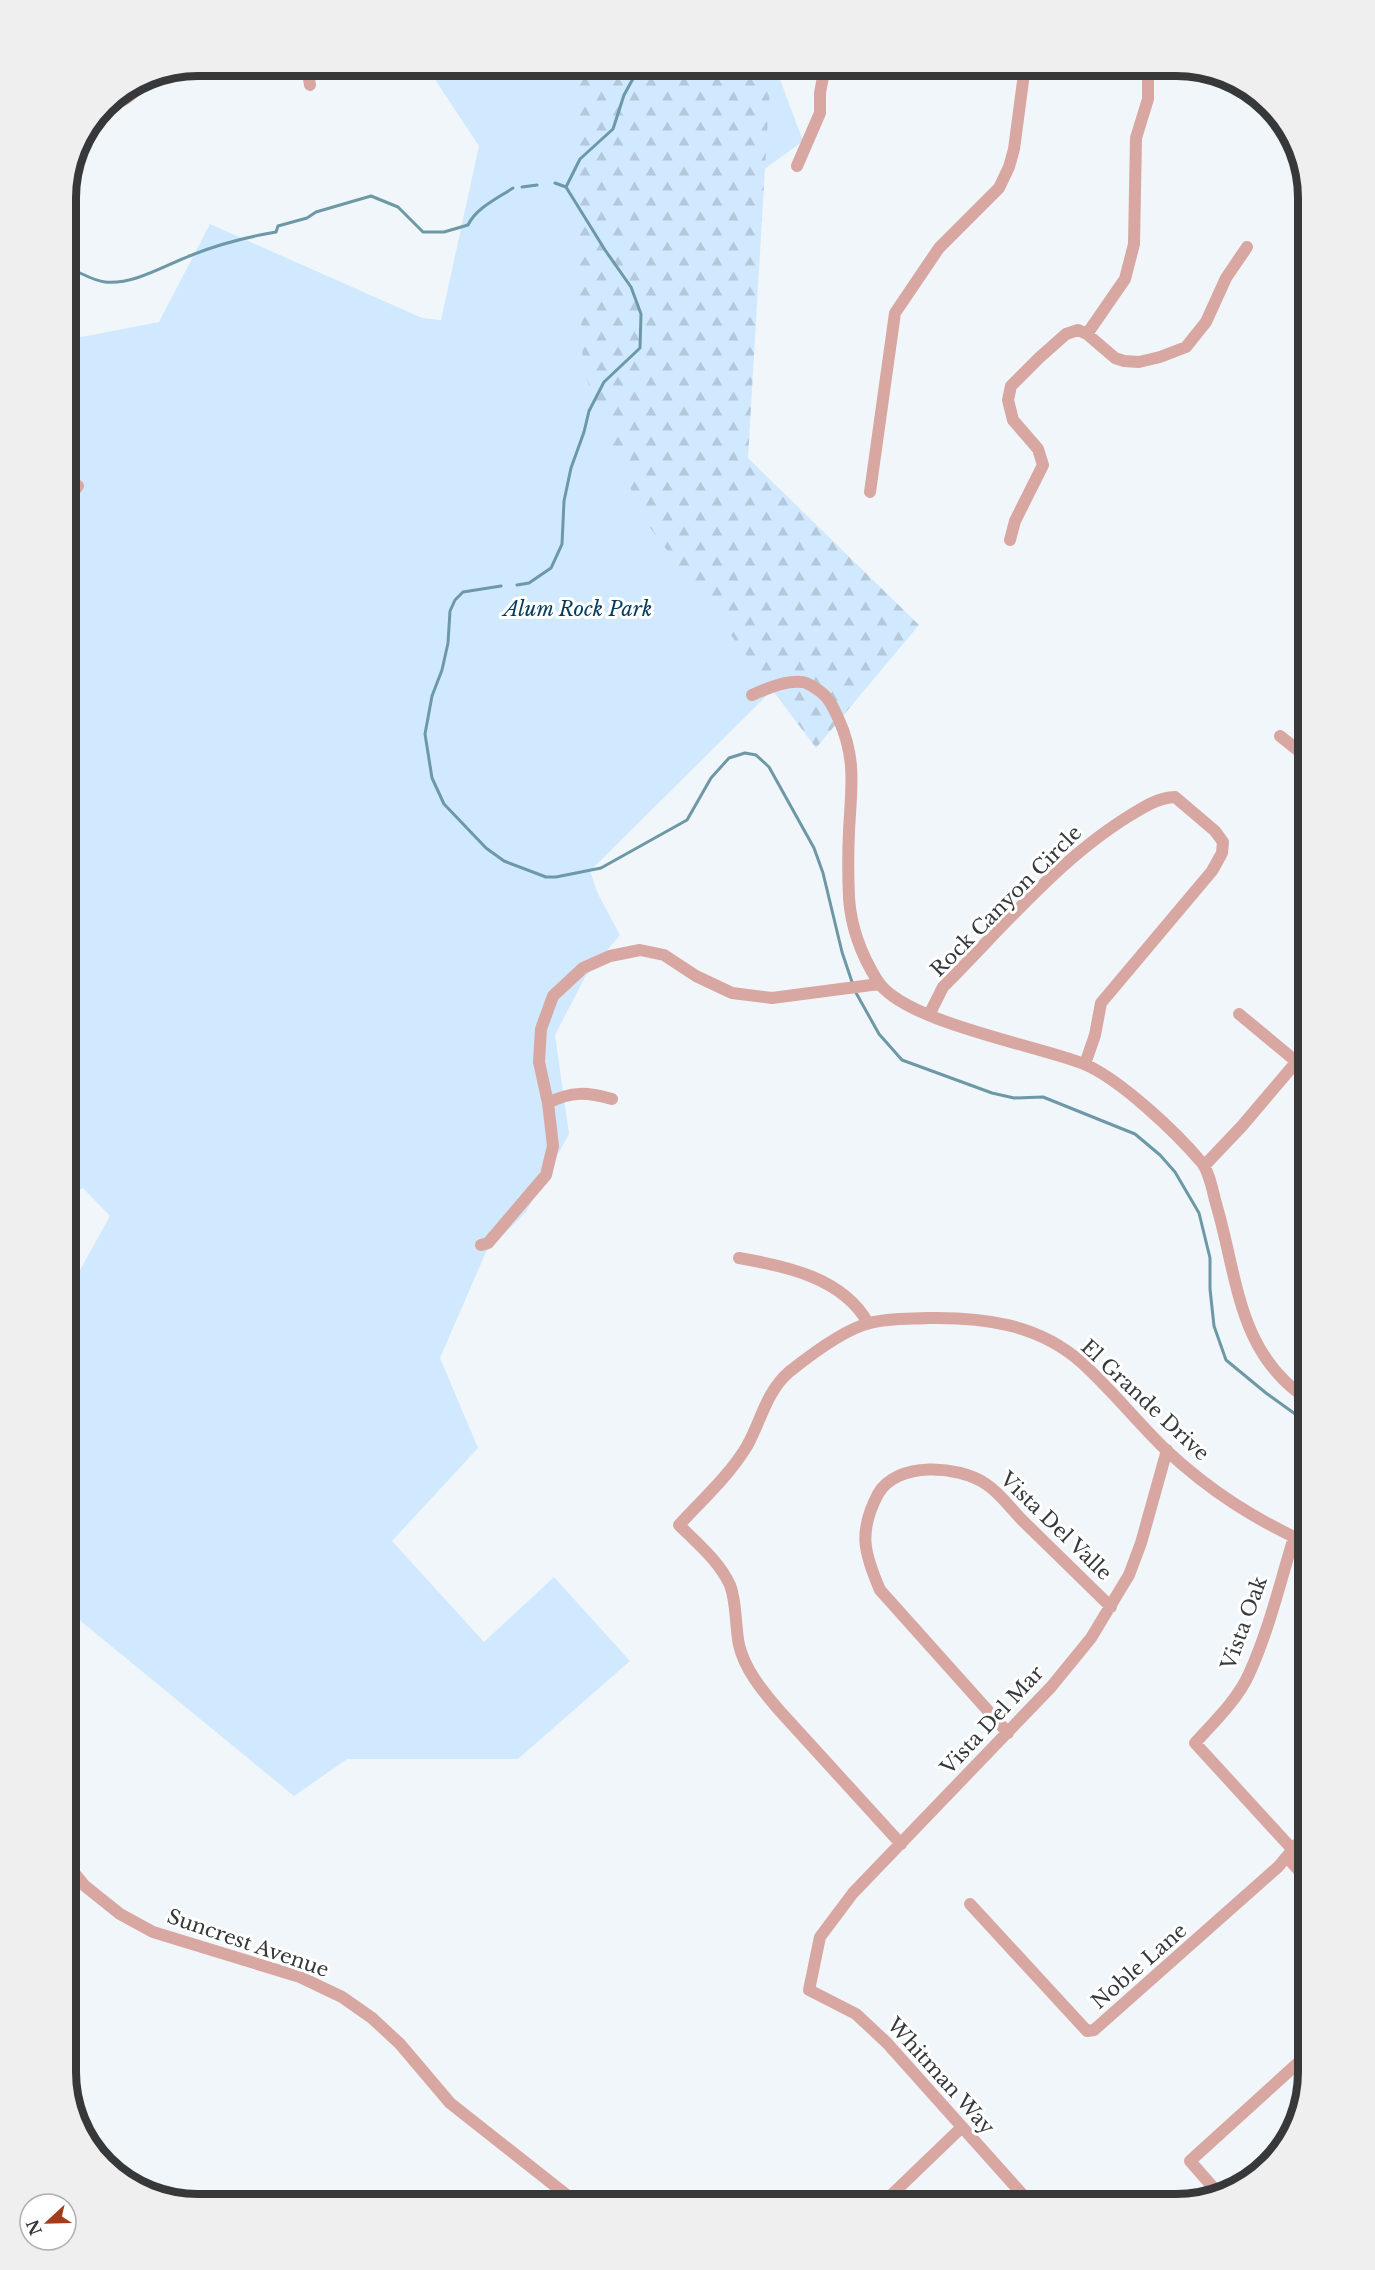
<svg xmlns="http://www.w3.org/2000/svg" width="1375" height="2270" viewBox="0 0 1375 2270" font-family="'Libre Baskerville',serif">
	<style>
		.green { fill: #d0e9fe }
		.forest { fill: url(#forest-firs) }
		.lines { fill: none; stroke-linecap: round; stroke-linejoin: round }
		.stream { stroke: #6d98a6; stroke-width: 3 }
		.minor { stroke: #d8a7a2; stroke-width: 12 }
		.labels { text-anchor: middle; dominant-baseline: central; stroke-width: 6; stroke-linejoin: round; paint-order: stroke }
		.park-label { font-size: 20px; font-style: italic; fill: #043b5d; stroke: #fff }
		.street-label { font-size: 20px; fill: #36383a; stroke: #fff }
		.rim { fill: none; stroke: #36383a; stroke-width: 8 }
	</style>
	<defs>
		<pattern id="forest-firs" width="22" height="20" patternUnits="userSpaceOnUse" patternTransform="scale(1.5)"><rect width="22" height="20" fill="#d0e9fe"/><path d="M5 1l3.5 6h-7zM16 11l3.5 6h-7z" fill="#b3c9da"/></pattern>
	</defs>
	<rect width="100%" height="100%" fill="#f1f6fa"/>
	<path class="green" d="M426,66H775L803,141L725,198L689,441L849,614L590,871L598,894L620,935L585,977L555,1035L569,1134L526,1212L486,1252L440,1358L478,1448L392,1541L484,1642L554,1577L630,1661L518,1759H347L294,1796L66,1609V1295L110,1216L83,1188L66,1197V1075L72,1022L66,1017V340L159,322L210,224L422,318L441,320L479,146Z"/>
	<path class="forest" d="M572,66H771L748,458L919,625L816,748L642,517L583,370Z"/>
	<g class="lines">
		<path class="stream" d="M555,183L566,187
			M522,187L537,185
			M66,267C78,271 93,281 105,282C134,285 165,265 192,255C219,244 247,237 276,232L278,226L307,218L316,212L371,196L398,207L423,232H444L468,225C476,208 498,198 513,188
			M517,585L529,583L551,568L562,544L564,501L571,468L584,432L589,411L604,382L640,348L641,314L631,287L605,250L566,187L580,159L613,129L624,95L640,66
			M501,586L463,592L455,600L450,611L448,643L442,670L432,696L425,734L432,778L444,804L486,848L504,861L546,877H556L601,868L687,820L711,778L729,758L745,753L756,755L769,767L814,848L823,873L842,952L853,985
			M855,991L879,1034L902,1060L992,1093L1014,1098L1043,1097L1135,1134L1160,1155L1175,1172L1199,1213L1210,1258V1289L1214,1326L1226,1360L1266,1393L1309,1424"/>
		<path class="minor" d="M307,66L310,85
			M105,105C123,104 134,95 143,79
			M797,166L820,113V93L825,66
			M1087,334L1125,279L1134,244L1136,138L1148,99V66
			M870,492L895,313L939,248L999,188L1009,167L1014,149L1025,66
			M66,502L78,486L66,476
			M1010,540L1015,521L1043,465L1038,449L1013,420L1008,400L1011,386L1039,358L1066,334L1078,330L1087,334L1115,358L1124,361L1139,362L1160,357L1186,347L1206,322L1226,278L1247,247
			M752,695C765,689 788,680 802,682C806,682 812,686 815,688C829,696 833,707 839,720C857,760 851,790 849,831C848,853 848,876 849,898C851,927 862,956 877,980C902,1022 1037,1045 1084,1064C1120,1079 1177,1133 1202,1163C1210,1173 1213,1194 1217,1207C1238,1279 1238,1355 1309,1400
			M1280,736L1309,759
			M1239,1014L1309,1072
			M929,1015L943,987C1002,928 1058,860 1129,816C1144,807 1157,798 1175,797L1215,831L1223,842L1222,853L1212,871L1101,1003L1095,1035L1085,1064
			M548,1103C572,1091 586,1092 612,1099
			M1204,1166L1242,1126L1309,1047
			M481,1245L488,1243L546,1175L553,1146L548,1103L539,1062L541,1029L553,996L583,968L610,956L640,950L664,955L696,976L732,993L772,998L879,984
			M739,1258C786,1266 843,1278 868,1323
			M1008,1733L880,1590C864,1553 858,1532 878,1494C897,1461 958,1465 986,1484C1000,1493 1011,1509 1022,1520C1052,1549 1081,1578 1111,1607
			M901,1844L778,1709C762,1690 745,1670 739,1645C735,1626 737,1603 730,1585C719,1561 697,1543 679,1525C702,1500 729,1476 747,1446C761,1421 766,1392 789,1372C809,1356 845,1329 870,1323C888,1318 909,1319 928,1318C983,1317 1038,1324 1081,1362C1111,1389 1137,1422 1166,1450C1210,1491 1254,1519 1309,1544
			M1293,1850L1195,1743C1214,1722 1238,1699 1249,1674C1269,1630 1280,1583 1294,1537
			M1287,1857L1309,1882
			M66,1863L85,1886L120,1914L153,1932L300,1977L342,1997L372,2018L400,2044L450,2103L578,2204
			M970,1904L1087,2031L1094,2030L1278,1867L1309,1830
			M1219,2194L1190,2161L1309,2053
			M882,2204L961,2128
			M1031,2204L887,2043L856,2014L809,1990L820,1937L853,1893L1051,1687L1091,1638L1129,1575L1141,1543L1167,1450"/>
	</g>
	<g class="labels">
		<g class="park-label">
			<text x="578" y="609">Alum Rock Park</text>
		</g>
		<g class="street-label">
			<text transform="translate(1006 901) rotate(-45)">Rock Canyon Circle</text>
			<text transform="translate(1145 1400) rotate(43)">El Grande Drive</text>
			<text transform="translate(1056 1526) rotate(44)">Vista Del Valle</text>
			<text transform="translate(1244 1623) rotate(-70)">Vista Oak</text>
			<text transform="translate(992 1720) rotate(-47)">Vista Del Mar</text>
			<text transform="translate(248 1943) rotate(19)">Suncrest Avenue</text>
			<text transform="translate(1139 1966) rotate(-41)">Noble Lane</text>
			<text transform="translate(941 2076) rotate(48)">Whitman Way</text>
		</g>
	</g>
	<path d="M0 0H1375V2270H0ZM198 76H1176A122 122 0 0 1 1298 198V2072A122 122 0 0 1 1176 2194H198A122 122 0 0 1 76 2072V198A122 122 0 0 1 198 76Z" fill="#efefef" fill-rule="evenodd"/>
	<path class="rim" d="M198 76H1176A122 122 0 0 1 1298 198V2072A122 122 0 0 1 1176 2194H198A122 122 0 0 1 76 2072V198A122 122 0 0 1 198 76Z"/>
	<g transform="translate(48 2222) rotate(248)"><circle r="28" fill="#ffffff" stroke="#afafb0" stroke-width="1.5"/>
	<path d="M0-4.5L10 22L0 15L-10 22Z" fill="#a33c18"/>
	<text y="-9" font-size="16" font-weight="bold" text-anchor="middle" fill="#36383a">N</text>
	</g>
</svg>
